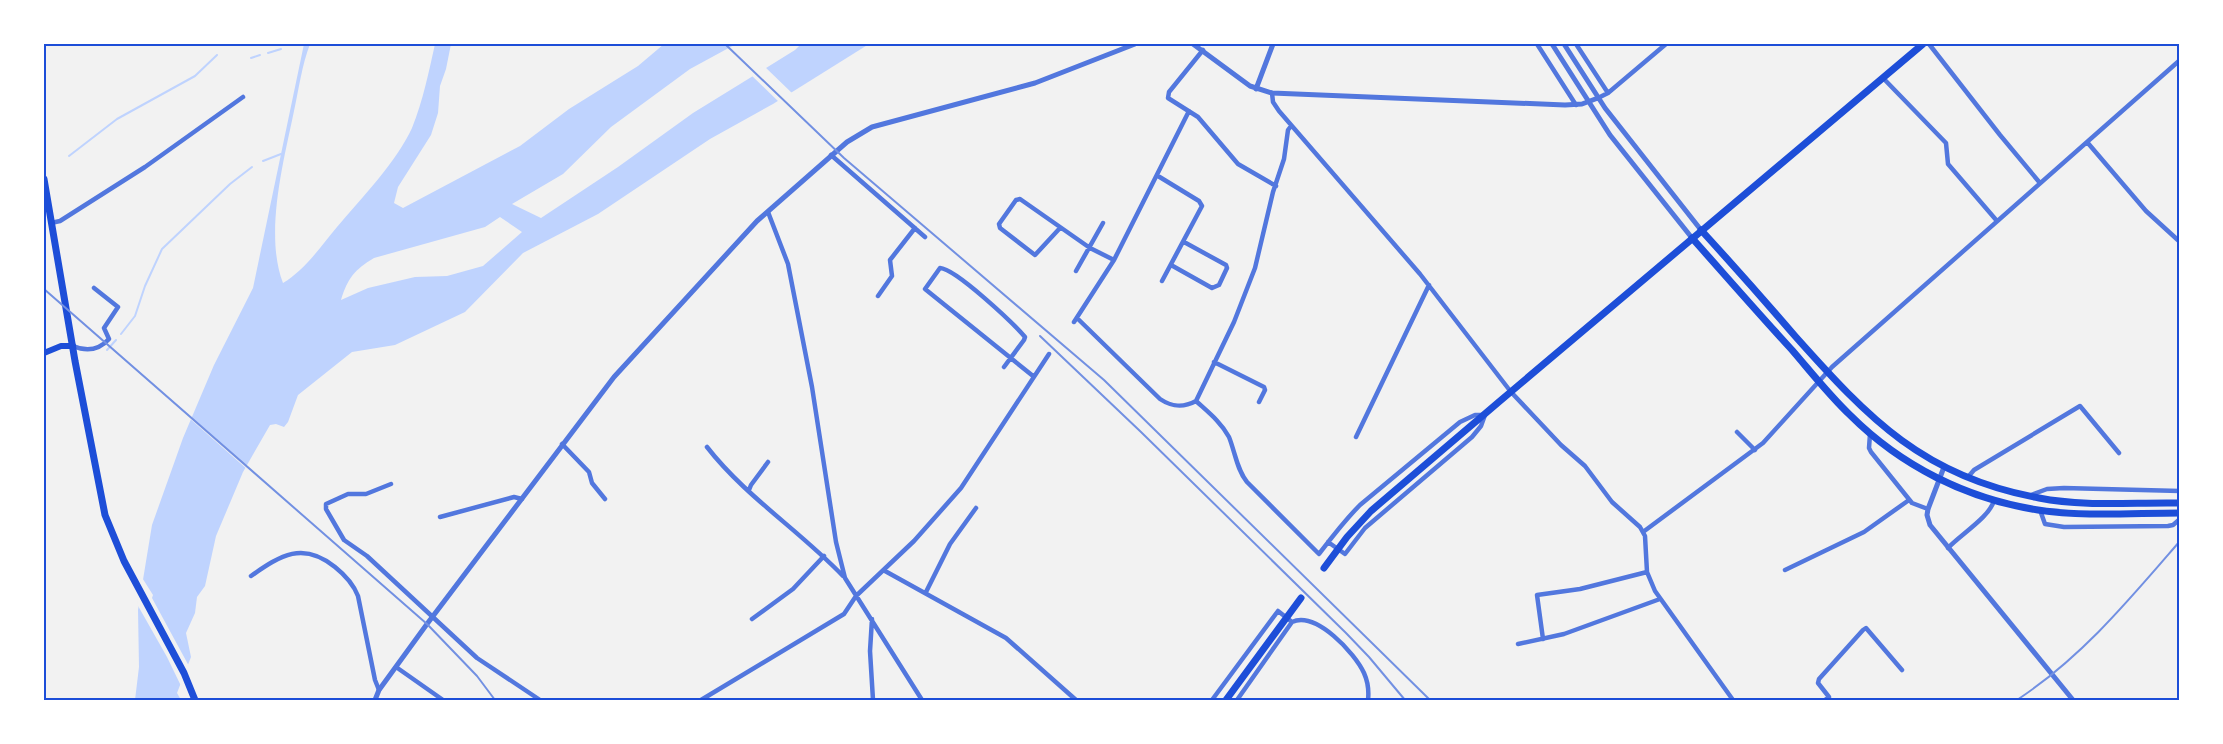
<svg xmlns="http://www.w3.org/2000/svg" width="2223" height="744" viewBox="0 0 2223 744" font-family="'Titillium Web',sans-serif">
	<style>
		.water { fill: #bfd3fe; fill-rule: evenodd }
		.pier { fill: #f2f2f2 }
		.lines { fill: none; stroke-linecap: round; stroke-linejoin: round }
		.stream { stroke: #bfd3fe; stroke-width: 2 }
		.minor { stroke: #5277de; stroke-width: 4.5 }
		.tertiary { stroke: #5277de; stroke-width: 5 }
		.secondary { stroke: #1d4ed8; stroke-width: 6 }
		.primary { stroke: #1d4ed8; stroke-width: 7 }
		.trunk { stroke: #1d4ed8; stroke-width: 7 }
		.rail { stroke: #7290e2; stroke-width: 2 }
		.neatline { fill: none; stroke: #1d4ed8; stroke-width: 2 }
	</style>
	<rect width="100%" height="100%" fill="#f2f2f2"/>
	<path class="water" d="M304,44H310C302,65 299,88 294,111C284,160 264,234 283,283C305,270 321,246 337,227C361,199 397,161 412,128C423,101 429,71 435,44H451L446,69L440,86L438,113L431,135L398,187L394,203L403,208L520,146L569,109L638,66L664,44H736L690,69L611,127L563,174L512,204L541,218L618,167L693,113L795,50L801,44H869L773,104L710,139L598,214L523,253L465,312L395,345L352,352L298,395L288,422L284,427L276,424L270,425L243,472L216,536L205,586L197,597L195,613L186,633L191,657L177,693L181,700H135L139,667L138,610L152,525L183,438L214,365L253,288ZM500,217L522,232L483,266L447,276L415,277L368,288L341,300C348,278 354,270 374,258L485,227Z"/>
	<path class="pier" d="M764,66L793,94L780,103L750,74Z
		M189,415L249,468L248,470L188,417Z
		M141,576L153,595L152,598L190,668L182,688L167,657L137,604Z"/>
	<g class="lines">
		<path class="stream" d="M268,53L281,49
			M251,58L260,55
			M69,156L117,119L195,76L217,55
			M263,161L281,154
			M121,334L135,316L145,286L162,249L230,184L252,167
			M107,350L116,340"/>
		<path class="minor" d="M1537,44L1576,105
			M1576,44L1608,93
			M1929,44L2000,135L2040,183
			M1203,50L1169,92L1168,98L1198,117L1238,164L1276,186
			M1883,78L1946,143L1948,164L1997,221
			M1272,93L1273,102L1279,111L1420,274L1511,392L1561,445L1585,466L1612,502L1640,527L1645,536L1647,572L1655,591L1733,700
			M1598,98L1608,93L1666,44
			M2087,142L2146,211L2180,242
			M831,155L925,237
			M1158,176L1199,201L1202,206L1162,281
			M768,212L788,264L812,387L836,542L845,578L922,700
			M51,223L60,221L145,167L243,97
			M1060,228L1035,255L1000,228L999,224L1016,200L1020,199L1090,248L1114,260
			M1171,265L1212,288L1219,285L1227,268L1226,265L1184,242
			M1076,271L1103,223
			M878,296L892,276L890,260L915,228
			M1077,318L1160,399C1172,407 1183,408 1196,401L1234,322L1255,268L1273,192L1284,159L1288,130L1291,126
			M1074,322L1114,260L1189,111
			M73,346C87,352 99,350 109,339L104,328L118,307L94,288
			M1214,362L1264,387L1265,390L1259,402
			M1004,367L1024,340L1025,337C1013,323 956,269 940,268L925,289L1033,376
			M1196,401C1208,412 1221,422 1229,437C1235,452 1237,470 1247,482L1319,554C1332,537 1344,521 1360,505L1460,422L1475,415H1485L1481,426L1472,437L1365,528L1345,554L1328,542
			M1737,432L1755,450
			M1870,434L1869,448L1871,452L1912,503L1928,509
			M1356,437L1429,285
			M562,444L589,472L592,483L605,499
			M707,447C745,496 800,531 843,576
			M1968,477L1974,470L2080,406L2119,453
			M391,484L366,494H348L326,504V509L344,540L367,556L477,658L540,700
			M749,490L751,485L768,462
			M2031,495L2047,489L2064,488L2180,491
			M2040,510L2045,524L2064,527L2168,526L2173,525L2180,519
			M440,517L514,497L522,499
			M1643,532L1763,443L1832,367L2180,60
			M1948,548C1960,535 1991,516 1994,500
			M1785,570L1864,532L1909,500
			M885,571L1006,638L1076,700
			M251,576C281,555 303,541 335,567C345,575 353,583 358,596L375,680L379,690
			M926,592L950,544L976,508
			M752,619L793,589L824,556
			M872,619L870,651L873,700
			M1292,622C1316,611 1355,653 1364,673C1368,682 1369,691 1368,700
			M1543,639L1537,595L1580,589L1647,572
			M1518,644L1564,634L1660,599
			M396,667L443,700
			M701,700L844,614L856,596L914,541L961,488L1049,354
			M1212,700L1278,611L1292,622
			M1237,700L1292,622
			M1825,700L1829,697L1818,683L1819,679L1863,630L1866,628L1902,670"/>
		<path class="tertiary" d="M1193,44L1250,86L1272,93L1565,105L1582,104L1598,98
			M1552,44L1610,135L1692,238
			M1564,44L1605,108L1701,230
			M1256,89L1273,44
			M1944,467L1928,509L1927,515L1930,525L2073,700
			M375,700L379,690L427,624L614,377L757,221L847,142L872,127L1035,83L1135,44"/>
		<path class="secondary" d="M44,353L61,346H73"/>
		<path class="primary" d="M44,179L75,361L105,515L124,561L184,673L195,700
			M1701,230C1733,265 1764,300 1795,336C1869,419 1924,477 2039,498C2085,507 2133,502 2180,503
			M1692,238C1725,275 1758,313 1792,350C1811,372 1829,395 1850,415C1901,466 1967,499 2038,510C2084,517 2133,513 2180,513"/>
		<path class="trunk" d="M1324,568L1347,537L1371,511C1554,354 1739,199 1923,44
			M1226,700L1301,598"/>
		<path class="rail" d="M725,44L844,158L1104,380L1430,700
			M44,289L427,624L477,676L495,700
			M1040,336L1141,432L1346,633L1369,657L1405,700
			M2017,700C2082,657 2129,600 2180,541"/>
	</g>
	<rect width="2223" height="744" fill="none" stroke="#ffffff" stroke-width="90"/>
	<rect x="45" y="45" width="2133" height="654" class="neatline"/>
</svg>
